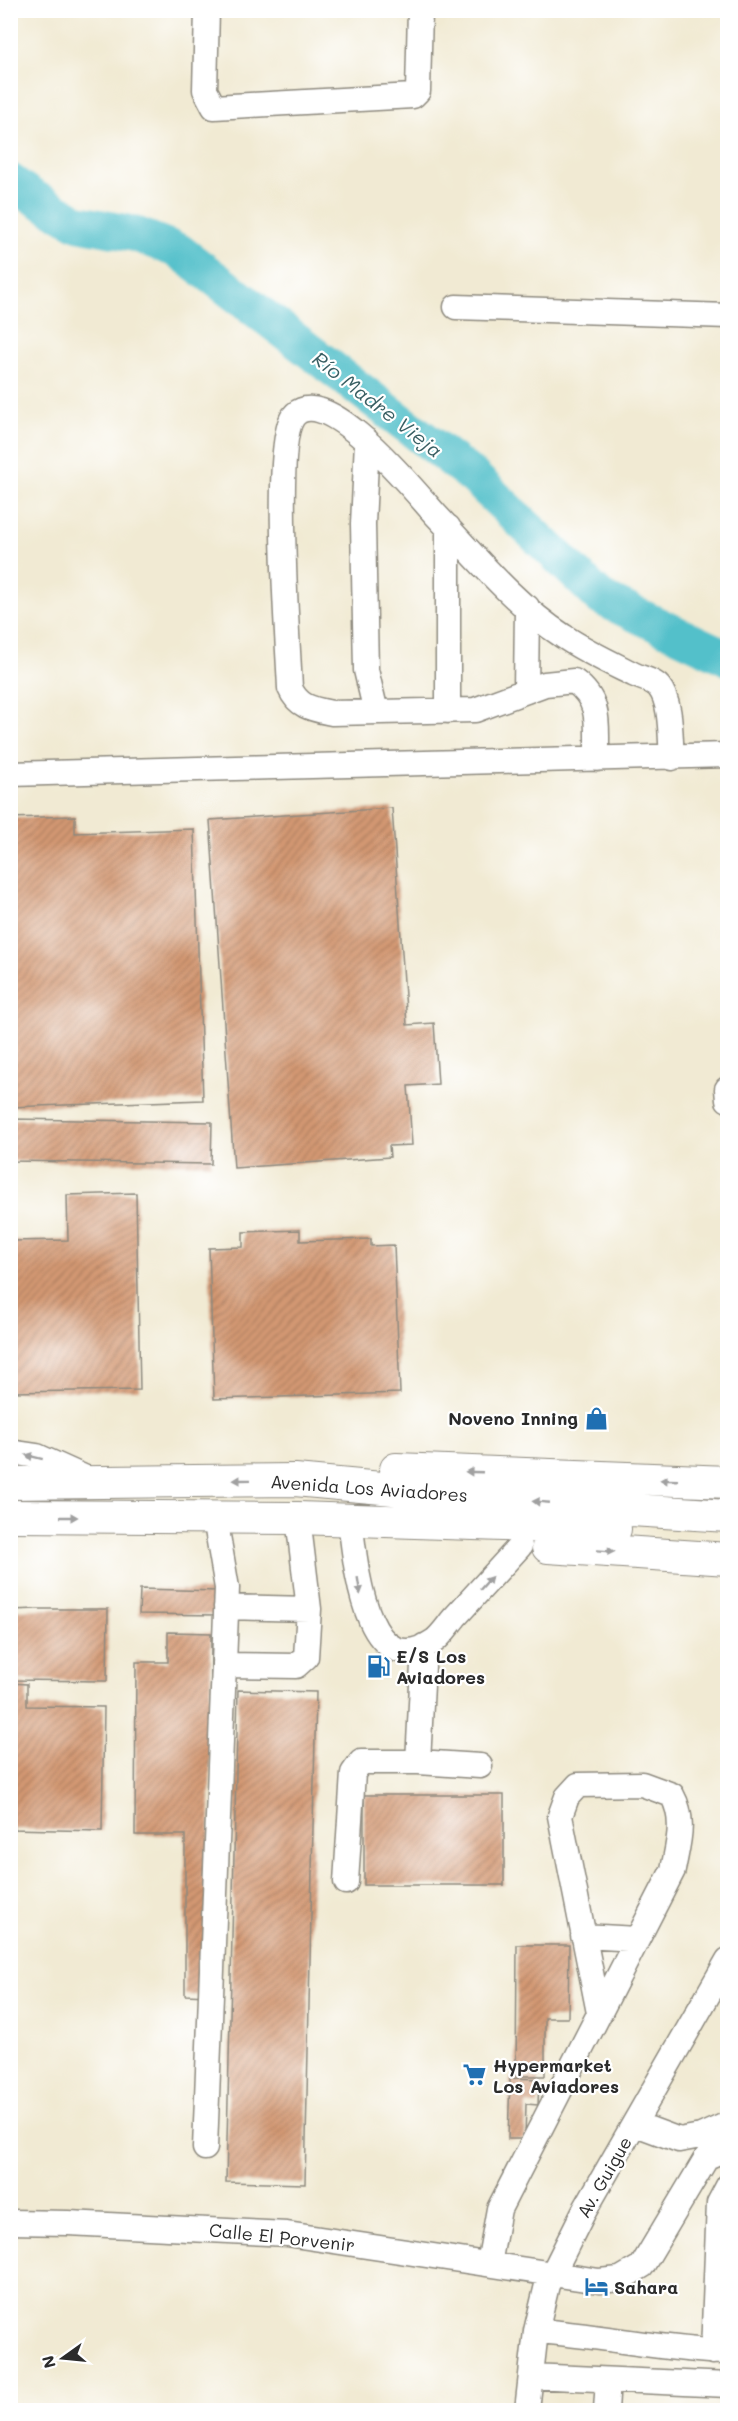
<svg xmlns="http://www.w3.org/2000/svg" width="738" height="2421" viewBox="0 0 738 2421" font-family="Mali,sans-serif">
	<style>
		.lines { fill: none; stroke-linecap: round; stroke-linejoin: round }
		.river { stroke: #53c0ca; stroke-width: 36 }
		.building { fill: url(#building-hatch) }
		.minor-casing { stroke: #8e8a7f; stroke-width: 27 }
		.major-casing { stroke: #8e8a7f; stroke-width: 34 }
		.minor { stroke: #fff; stroke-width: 24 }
		.major { stroke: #fff; stroke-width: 32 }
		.oneway { fill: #a0a0a0 }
		.labels { text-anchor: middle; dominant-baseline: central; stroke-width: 4.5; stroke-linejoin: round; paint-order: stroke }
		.poi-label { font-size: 18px; font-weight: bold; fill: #2b2b2b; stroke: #fff; text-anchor: start }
		.street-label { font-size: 18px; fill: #2b2b2b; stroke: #fff }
		.water-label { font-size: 20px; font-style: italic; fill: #395f63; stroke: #fff }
	</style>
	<defs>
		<pattern id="building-hatch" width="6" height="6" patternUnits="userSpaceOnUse" patternTransform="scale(1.5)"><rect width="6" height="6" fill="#d39872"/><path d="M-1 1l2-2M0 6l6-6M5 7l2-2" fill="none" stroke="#ab7c5e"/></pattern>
	</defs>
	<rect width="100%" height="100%" fill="#fff"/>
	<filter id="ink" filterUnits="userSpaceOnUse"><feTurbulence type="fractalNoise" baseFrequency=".0167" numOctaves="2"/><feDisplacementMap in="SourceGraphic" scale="12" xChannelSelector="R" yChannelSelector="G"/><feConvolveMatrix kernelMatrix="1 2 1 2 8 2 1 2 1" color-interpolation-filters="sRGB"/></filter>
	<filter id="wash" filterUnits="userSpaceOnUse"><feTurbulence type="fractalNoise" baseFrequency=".008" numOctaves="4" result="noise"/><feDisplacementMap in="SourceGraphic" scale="24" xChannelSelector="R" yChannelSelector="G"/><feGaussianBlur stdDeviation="1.35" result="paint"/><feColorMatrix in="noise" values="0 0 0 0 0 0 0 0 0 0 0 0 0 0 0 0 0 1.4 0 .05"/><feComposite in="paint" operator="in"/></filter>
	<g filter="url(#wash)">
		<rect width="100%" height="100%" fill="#f1ead3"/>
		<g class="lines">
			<path class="river" d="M10,181L28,194L78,223L135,234L179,251L474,477L601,598L728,658"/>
		</g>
		<g id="blocks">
			<path class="building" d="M392,808L407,1025L434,1023L438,1084L408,1086L412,1145L389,1146L390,1157L234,1168L210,820Z
				M75,816V833L194,829L203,1100L10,1107V818Z
				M10,1119L212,1122L211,1164L10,1161Z
				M136,1193L140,1390L10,1392V1241L68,1240L67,1195Z
				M300,1230V1241L371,1239V1246L394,1245L400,1393L214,1399L209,1248L243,1247V1232Z
				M140,1589L219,1591V1615L139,1614Z
				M38,1609H108L107,1681L10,1680V1610Z
				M168,1632L211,1633L209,1996L185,1995V1835H135L136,1662H168Z
				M10,1683L27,1684V1706L104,1707L102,1831L10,1829Z
				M238,1690L316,1692L305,2184L226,2182Z
				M364,1795H504V1885H364Z
				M517,1945H569L568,2018H545V2076H516Z
				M510,2078L539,2079L538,2105L526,2104L525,2139H508Z"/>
		</g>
	</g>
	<g filter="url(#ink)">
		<use href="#blocks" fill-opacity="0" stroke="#8e8a7f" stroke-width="1.5"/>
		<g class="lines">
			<defs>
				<path id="minor" d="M207,10L205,90L214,107L413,96L418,91L420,10
					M456,307L728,316
					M367,441L363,524L366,670L376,712
					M448,527V711
					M526,691L527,607
					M597,759C596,727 603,702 574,681L545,684L475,710L332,713C312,709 298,707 290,688C288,642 273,445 293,417C323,377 416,493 435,514C473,554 516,606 563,636C585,651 611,663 635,675C643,679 653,680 659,687C672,703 670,738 672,758
					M10,774L728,755
					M727,1089L728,1100
					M10,1452L37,1456L90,1480
					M298,1518L309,1609
					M351,1528C356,1568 367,1686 434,1641C442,1635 448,1625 455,1617C477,1593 499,1569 520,1546
					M224,1665L296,1666L306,1657L309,1609L226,1607
					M418,1762L480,1766
					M346,1882L353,1773L361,1762H418L424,1646
					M583,1936L637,1939
					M636,2124L679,2140L701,2136L728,2124
					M205,2148L227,1588L215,1518
					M10,2222L68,2223L287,2234L599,2281L620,2279L642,2266L707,2157L728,2148
					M489,2264L499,2209L673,1870C678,1843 686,1820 672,1795L642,1784L578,1785L567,1797L560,1816L599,2013
					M536,2331C600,2335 663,2350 728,2352
					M713,2352L719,2203L728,2186
					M531,2376L728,2385
					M527,2410L536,2331L547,2285L583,2213L728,1960
					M606,2410L608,2380"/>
				<path id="major" d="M396,1469L728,1482
					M10,1483L295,1480L599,1508L728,1516
					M10,1516L298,1518L615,1529
					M548,1547L728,1559"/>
			</defs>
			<use href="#minor" class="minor-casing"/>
			<use href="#major" class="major-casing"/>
			<use href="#minor" class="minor"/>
			<use href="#major" class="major"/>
		</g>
		<defs><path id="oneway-solid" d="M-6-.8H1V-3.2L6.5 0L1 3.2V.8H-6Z" transform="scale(1.5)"/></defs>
		<g class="oneway">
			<use href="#oneway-solid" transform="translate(34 1457) rotate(-166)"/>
			<use href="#oneway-solid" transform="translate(474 1472) rotate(-178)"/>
			<use href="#oneway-solid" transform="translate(242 1480) rotate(179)"/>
			<use href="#oneway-solid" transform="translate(669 1480) rotate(-178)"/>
			<use href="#oneway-solid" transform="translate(541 1502) rotate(-175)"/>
			<use href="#oneway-solid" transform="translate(69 1517)"/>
			<use href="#oneway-solid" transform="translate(606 1551) rotate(4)"/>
			<use href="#oneway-solid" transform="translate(486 1583) rotate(-48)"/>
			<use href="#oneway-solid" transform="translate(359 1586) rotate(81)"/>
		</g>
	</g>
	<defs>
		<symbol id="shop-bare" viewBox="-9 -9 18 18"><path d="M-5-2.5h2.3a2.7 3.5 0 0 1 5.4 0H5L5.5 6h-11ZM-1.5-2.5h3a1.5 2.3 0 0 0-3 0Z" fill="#1f6fb2" stroke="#fff" stroke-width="2.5" paint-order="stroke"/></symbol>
		<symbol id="fuel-bare" viewBox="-9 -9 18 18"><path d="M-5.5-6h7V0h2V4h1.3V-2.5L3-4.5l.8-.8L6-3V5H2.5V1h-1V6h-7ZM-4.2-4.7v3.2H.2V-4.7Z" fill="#1f6fb2" stroke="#fff" stroke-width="2.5" paint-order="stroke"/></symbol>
		<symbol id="supermarket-bare" viewBox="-9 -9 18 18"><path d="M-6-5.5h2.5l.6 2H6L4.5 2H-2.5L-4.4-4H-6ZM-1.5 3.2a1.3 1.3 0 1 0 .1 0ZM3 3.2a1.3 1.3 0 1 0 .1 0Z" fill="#1f6fb2" stroke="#fff" stroke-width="2.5" paint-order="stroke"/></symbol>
		<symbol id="hotel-bare" viewBox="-9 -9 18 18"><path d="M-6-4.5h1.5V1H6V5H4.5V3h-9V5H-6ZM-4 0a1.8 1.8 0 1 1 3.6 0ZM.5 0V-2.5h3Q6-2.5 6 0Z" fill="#1f6fb2" stroke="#fff" stroke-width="2.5" paint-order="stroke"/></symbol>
	</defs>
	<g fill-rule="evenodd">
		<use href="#shop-bare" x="580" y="1402" width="33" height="33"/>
		<use href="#fuel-bare" x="362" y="1650" width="33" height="33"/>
		<use href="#supermarket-bare" x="458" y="2058" width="33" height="33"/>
		<use href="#hotel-bare" x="580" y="2270" width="33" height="33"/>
	</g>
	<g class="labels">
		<g class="poi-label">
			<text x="578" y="1418" text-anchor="end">Noveno Inning</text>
			<text x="396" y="1656">E/S Los<tspan x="396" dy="21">Aviadores</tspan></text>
			<text x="493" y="2065">Hypermarket<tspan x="493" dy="21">Los Aviadores</tspan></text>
			<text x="614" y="2287">Sahara</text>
		</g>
		<g class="street-label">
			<text transform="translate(369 1488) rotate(4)">Avenida Los Aviadores</text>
			<text transform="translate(604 2177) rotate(-60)">Av. Guigue</text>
			<text transform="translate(282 2237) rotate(6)">Calle El Porvenir</text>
		</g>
		<g class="water-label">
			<text transform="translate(378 404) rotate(38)">Río Madre Vieja</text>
		</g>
	</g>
	<rect width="738" height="2421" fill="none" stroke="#fff" stroke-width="36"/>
	<g transform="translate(63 2358) rotate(255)" stroke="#ffffff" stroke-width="4.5" paint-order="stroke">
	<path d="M0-4.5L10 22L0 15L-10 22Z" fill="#2b2b2b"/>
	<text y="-9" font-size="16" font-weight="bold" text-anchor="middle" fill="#2b2b2b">N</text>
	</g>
</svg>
